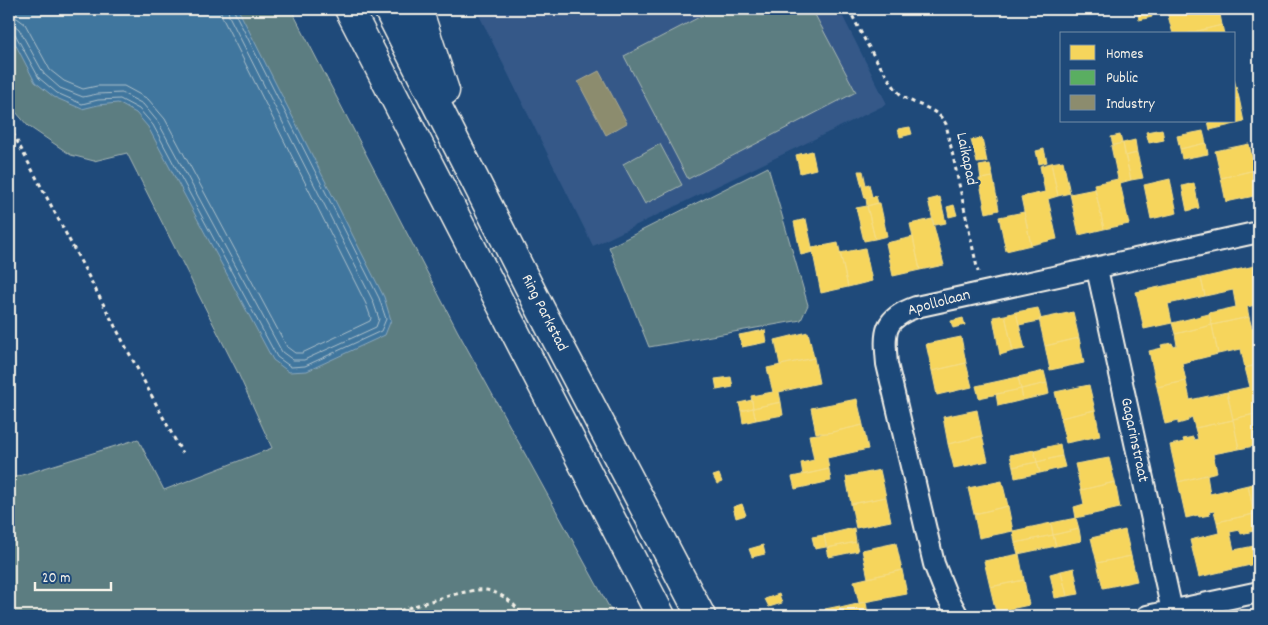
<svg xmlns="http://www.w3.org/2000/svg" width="1268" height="625" viewBox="0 0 1268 625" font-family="Dekko,sans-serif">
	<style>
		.built { fill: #345888 }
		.green { fill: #5c7d81; stroke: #a8b7b4 }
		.water { fill: #41769e; stroke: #89a7bc }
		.homes { fill: #f6d55c; stroke: #f5dd86 }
		.public { fill: #5aae61; stroke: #88c28a }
		.industry { fill: #8c8c6e; stroke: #abaa93 }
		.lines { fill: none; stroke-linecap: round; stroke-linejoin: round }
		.shore { stroke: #acc0ca; stroke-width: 1 }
		.minor-casing { stroke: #f4f1e8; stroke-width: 24 }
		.trunk-casing { stroke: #f4f1e8; stroke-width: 31 }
		.path { stroke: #f4f1e8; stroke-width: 3; stroke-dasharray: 4 4; stroke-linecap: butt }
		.minor { stroke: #1f4a7a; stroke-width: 20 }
		.trunk { stroke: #1f4a7a; stroke-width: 28 }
		.labels { text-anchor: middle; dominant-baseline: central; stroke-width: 5; stroke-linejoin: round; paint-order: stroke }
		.street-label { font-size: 16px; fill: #f4f1e8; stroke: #1f4a7a }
	</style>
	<rect width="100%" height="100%" fill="#1f4a7a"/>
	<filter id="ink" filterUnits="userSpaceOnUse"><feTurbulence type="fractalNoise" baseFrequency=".02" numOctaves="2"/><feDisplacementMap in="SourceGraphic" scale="10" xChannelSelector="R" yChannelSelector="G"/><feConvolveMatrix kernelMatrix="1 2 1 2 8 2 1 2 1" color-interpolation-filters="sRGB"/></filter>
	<g filter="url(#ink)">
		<path class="built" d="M476,9H839L887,104L593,246Z"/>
		<path class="green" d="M9,9H291L457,330L614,616H9V479L138,439L164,490L272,448L237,371L127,153L94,161L71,155L28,126L9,104Z
			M715,9H812L856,92L688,179L624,56Z
			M660,144L682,185L645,204L623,164Z
			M768,167L808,305L801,320L649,347L609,247Z"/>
		<path class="water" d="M9,9H238L384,297L391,320L385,335L307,371L289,372L273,360L148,127L136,113L118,103L98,105L82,109L54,97L35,82L9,32Z"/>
		<path class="homes" d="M1137,9H1150L1152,17L1139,20Z
			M1150,9H1219L1222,25L1186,34H1173L1167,12L1151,15Z
			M1222,25L1224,34H1186L1189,33Z
			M1234,79L1239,98L1234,99Z
			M1239,98L1244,122L1210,130L1208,121H1234V99Z
			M910,127L912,134L900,137L898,129Z
			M1162,129L1164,140L1149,143L1146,132Z
			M1203,131L1206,143L1180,149L1177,136Z
			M1120,135L1122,143L1113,145L1111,137Z
			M982,138L987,162L977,163L971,140Z
			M1135,140L1137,153L1125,156L1123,143Z
			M1123,143L1131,180L1120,183L1129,224L1104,229L1094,184L1118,179L1111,146Z
			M1206,143L1208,154L1182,159L1180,149Z
			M1249,144L1255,170L1221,178L1215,151Z
			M1044,149L1047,162L1039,164L1036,151Z
			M812,151L816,169L800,173L796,155Z
			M1137,153L1143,178L1131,180L1125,156Z
			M1063,161L1070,193L1058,196L1051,163Z
			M1051,163L1058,196L1048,199L1057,239L1031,245L1021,197L1045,192L1040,166Z
			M990,164L993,177L981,179L979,166Z
			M1255,170L1259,195L1226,202L1221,178Z
			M858,171H863L866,185L869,184L872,197L865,198Z
			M993,177L999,210L986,213L979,179Z
			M1170,179L1177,213L1151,219L1144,185Z
			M1194,183L1199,208L1187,211L1182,186Z
			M1095,189L1104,229L1079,235L1070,194Z
			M876,196L878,203L867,206L866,198Z
			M940,197L946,223L934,225L928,200Z
			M878,203H880L887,236L875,239L867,206Z
			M954,205L957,215L949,217L947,207Z
			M867,206L875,239L864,241L856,208Z
			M1024,212L1031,245L1006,251L999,217Z
			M806,219L813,252L801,255L794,222Z
			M932,219L944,265L920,270L910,224Z
			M913,237L920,270L893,276L886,243Z
			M838,243L848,287L821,293L812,248Z
			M865,248L872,281L848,287L840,253Z
			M1259,265V304L1247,307L1249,317L1212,325L1209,313L1236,307L1233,290L1205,296L1201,278Z
			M1201,278L1205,296L1168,304L1172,323L1144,329L1136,292Z
			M1038,308L1041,319L1039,321L1019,325L1016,312Z
			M1016,312L1025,349L1013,351L1005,315Z
			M1073,312L1079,338L1045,346L1039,319Z
			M1209,314L1212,325L1175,334L1172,323Z
			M1005,315L1013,351L1000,355L993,317Z
			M1249,317L1252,328L1259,327V364L1245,368L1241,349L1218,354L1212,325Z
			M963,318L965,325L953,328L951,321Z
			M1212,325L1218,354L1182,363L1186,381L1157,387L1149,351L1162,348L1161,345L1172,343L1173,346L1177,345L1175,334Z
			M765,330L767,342L742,347L739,335Z
			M808,332L814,358L780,365L775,340Z
			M961,337L966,363L932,371L926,344Z
			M1079,338L1084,363L1050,370L1045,346Z
			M814,358L819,383L779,392L781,402L753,408L751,396L773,392L767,368Z
			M966,363L972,387L937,395L932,371Z
			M1259,364V413L1233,419L1227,392L1250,387L1245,368Z
			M1044,371L1047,383L1021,389L1018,377Z
			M731,377L733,387L717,390L715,379Z
			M1018,377L1021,389L979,398L976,386Z
			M1186,381L1190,400L1227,392L1233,420L1195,428L1192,417L1188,419V421L1178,424V421L1165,424L1157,387Z
			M1047,383L1049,394L1023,400L1021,389Z
			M1089,385L1095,410L1061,418L1055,392Z
			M1021,389L1023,400L998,406L996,394Z
			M857,399L863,425L828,433H816L811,408Z
			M752,400L753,408L741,411L739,403Z
			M781,402L783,415L756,420L753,408Z
			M753,408L756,420L743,423L741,411Z
			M977,410L982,436L948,444L943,417Z
			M1095,410L1100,436L1066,443L1060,418Z
			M1259,413V445L1239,449L1233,419Z
			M1233,420L1239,449L1213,454L1217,472L1178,482L1170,445L1184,442L1183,439L1193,437L1194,440L1198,439L1195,428Z
			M863,425L868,449L827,458L829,469L803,475L801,463L814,460L809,435L828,433Z
			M982,436L988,461L954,468L948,444Z
			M1060,444L1062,456L1037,462L1034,450Z
			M1034,450L1037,462L1013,467L1010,455Z
			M1062,456L1065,467L1040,473L1037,462Z
			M1109,458L1115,482L1081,490L1075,464Z
			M1037,462L1040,473L1015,478L1013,467Z
			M829,469L831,481L795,489L792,477Z
			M880,470L886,497L851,504L846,477Z
			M719,474L722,482L717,484L713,476Z
			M1207,475L1210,494L1248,485L1254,514L1217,522L1214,511L1209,512L1210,515L1199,517L1198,515L1186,518L1178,482Z
			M1002,481L1008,506L974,514L968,488Z
			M1115,482L1120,508L1076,518L1074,507L1084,504L1081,490Z
			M1259,483V513L1254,514L1248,485Z
			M886,497L891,521L856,528L851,504Z
			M742,504L746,515L736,518L733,507Z
			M1008,506L1013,531L979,538L974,514Z
			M1259,513V526H1257L1254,514Z
			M1254,514L1258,530L1241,534L1240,530L1230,532L1234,550L1259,545V563L1199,577L1190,540L1219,533L1217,522Z
			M1076,518L1079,529L1053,535L1051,523Z
			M1051,523L1053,535L1015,543L1013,531Z
			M854,528L856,542L827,548L824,535Z
			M1079,529L1081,541L1056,546L1053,535Z
			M1125,530L1131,556L1097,563L1091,538Z
			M824,535L826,547L815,549L812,537Z
			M1053,535L1056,546L1018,554L1015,543Z
			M856,542L858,551L829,557L827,548Z
			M896,543L902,570L868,578L862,550Z
			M763,545L765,554L752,557L749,549Z
			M1019,554L1024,580L990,587L984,561Z
			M1131,556L1137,581L1103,588L1097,563Z
			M1074,568L1079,594L1067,596L1061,571Z
			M902,570L907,594L859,603L854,581Z
			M1061,571L1067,596L1055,598L1050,574Z
			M1024,580L1029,605L996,612L990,587Z
			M779,594L782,603L769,607L765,599Z
			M866,602L868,614L858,616H841L840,608Z
			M840,606L841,616H827L825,609Z"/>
		<path class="public" d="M652,9H666L655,14Z"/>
		<path class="industry" d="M599,71L627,123L606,135L578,82Z"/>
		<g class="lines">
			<path class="shore" d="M9,17L17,18L25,24L50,70L64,81L83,89L97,86H124L148,99L165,119L287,347L295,353H302L370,321L371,318L366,304L223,19L220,9
				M9,25H14L19,29L44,74L60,88L83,97L97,94L122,93L143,104L158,122L282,352L293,360H304L376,327L379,319L373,301L229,16L228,9
				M9,31L15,34L39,78L57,93L82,104L98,100L120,99L139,109L153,125L277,357L291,367L305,366L381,331L386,319L379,298L235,13L234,9"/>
			<defs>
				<path id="minor" d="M1097,269L1172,611
					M958,616L946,594L934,564L887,364C884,331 883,319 916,307L1259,232
					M1147,616L1259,592"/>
				<path id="trunk" d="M349,9L661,616
					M388,9L541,310L701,616
					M418,9L445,91"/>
			</defs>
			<use href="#minor" class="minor-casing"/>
			<use href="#trunk" class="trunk-casing"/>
			<path class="path" d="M849,9C860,31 871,53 885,73C890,80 895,89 901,95C915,106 937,107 946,124L978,272
				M9,126L182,453
				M385,616C404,609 470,587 486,590C502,593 514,603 523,616"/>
			<use href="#minor" class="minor"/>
			<use href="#trunk" class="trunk"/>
		</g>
	</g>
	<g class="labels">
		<g class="street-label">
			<text transform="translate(966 159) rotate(78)">Laikapad</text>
			<text transform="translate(939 303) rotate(-15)">Apollolaan</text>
			<text transform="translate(544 313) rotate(63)">Ring Parkstad</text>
			<text transform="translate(1134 440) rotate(78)">Gagarinstraat</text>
		</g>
	</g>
	<rect width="1268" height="625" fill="none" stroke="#1f4a7a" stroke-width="30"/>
	<rect x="15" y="15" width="1238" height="595" fill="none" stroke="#f4f1e8" stroke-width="2" filter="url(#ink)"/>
	<rect x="1060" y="32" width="175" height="90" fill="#1f4a7a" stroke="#748da6"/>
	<rect x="1070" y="45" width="25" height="15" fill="#f6d55c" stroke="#748da6"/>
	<text x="1106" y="58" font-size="15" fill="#f4f1e8">Homes</text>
	<rect x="1070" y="70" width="25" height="15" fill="#5aae61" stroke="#748da6"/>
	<text x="1106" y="82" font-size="15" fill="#f4f1e8">Public</text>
	<rect x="1070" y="95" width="25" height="15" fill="#8c8c6e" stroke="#748da6"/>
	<text x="1106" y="108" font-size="15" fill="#f4f1e8">Industry</text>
	<path d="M35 582v8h76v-8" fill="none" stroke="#f4f1e8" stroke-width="2.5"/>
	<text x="42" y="582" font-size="15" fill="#f4f1e8" stroke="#1f4a7a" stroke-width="4" paint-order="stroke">20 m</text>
</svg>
